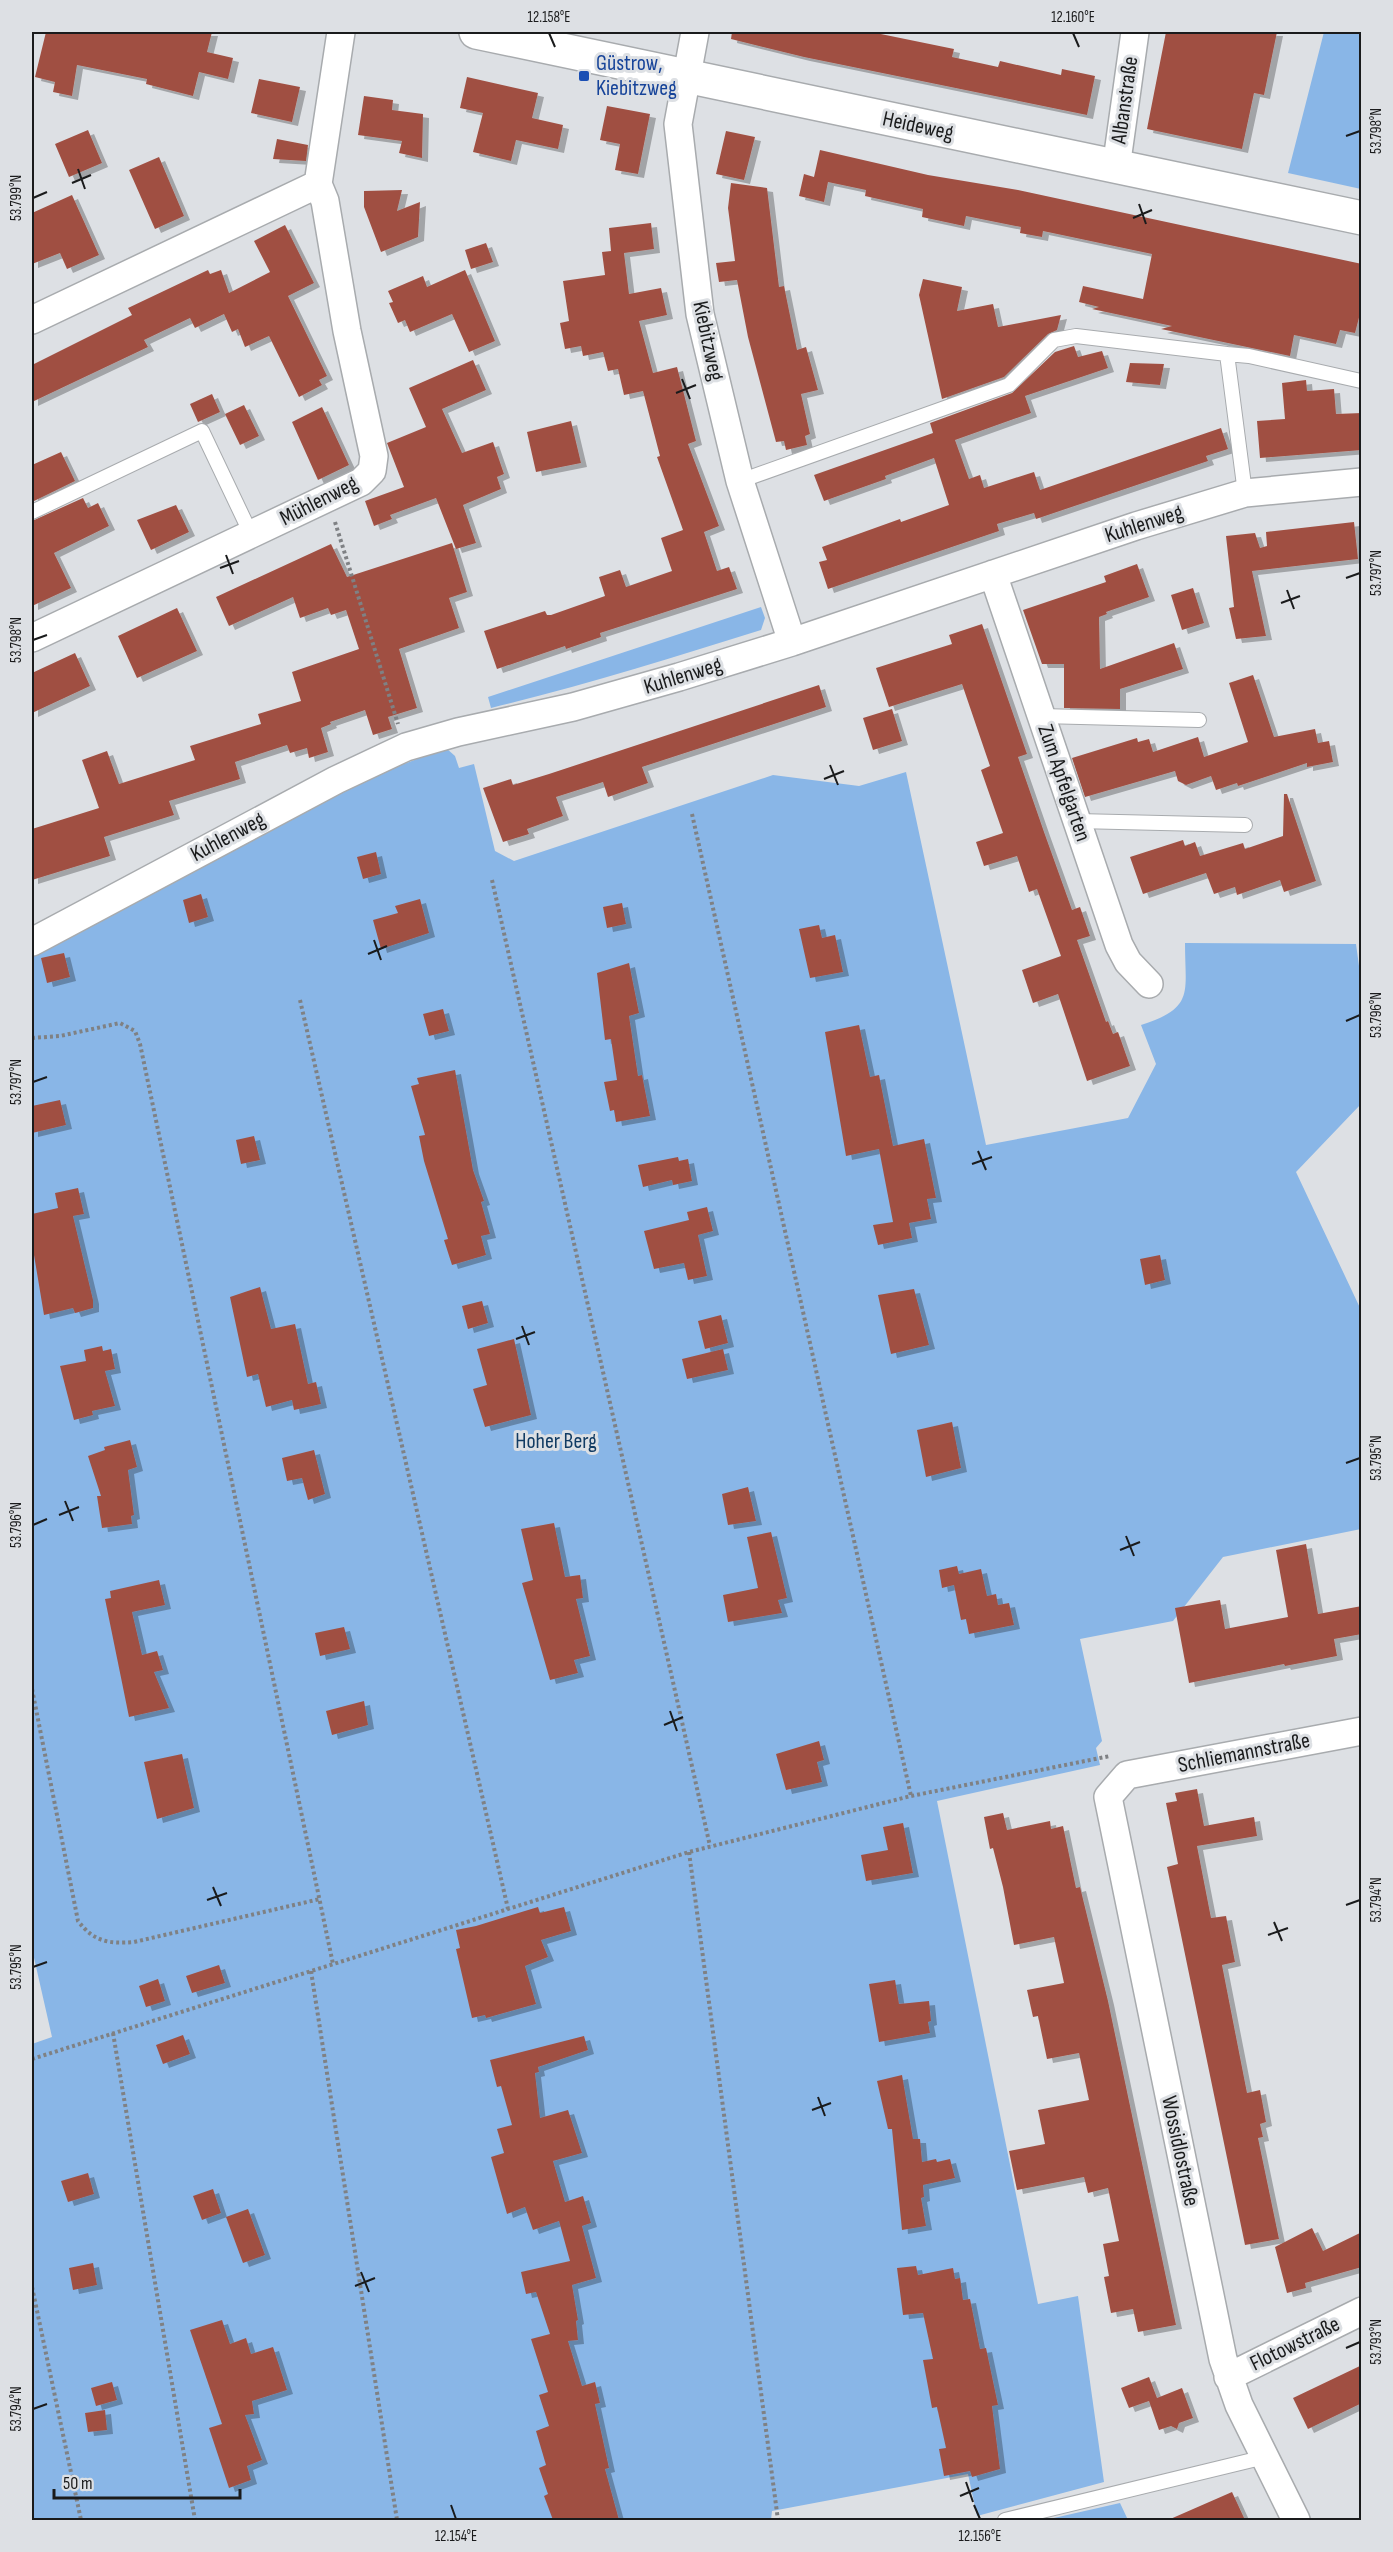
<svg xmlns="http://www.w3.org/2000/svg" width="1393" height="2552" viewBox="0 0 1393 2552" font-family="'Sofia Sans Condensed',sans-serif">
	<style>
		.green { fill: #89b6e7 }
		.building { fill: #a05043; filter: url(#shadow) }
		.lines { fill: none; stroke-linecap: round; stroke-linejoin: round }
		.lane-casing { stroke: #a8abae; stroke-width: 16 }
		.street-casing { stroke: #a8abae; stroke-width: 30 }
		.secondary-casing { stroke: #a8abae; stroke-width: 36 }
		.path { stroke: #7f8184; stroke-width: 4; stroke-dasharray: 3 3; stroke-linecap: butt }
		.lane { stroke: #fff; stroke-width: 14 }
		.street { stroke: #fff; stroke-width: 27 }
		.secondary { stroke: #fff; stroke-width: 33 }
		.ticks { fill: none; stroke: #1a1b1c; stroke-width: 2 }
		.transit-dot { fill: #1a4fb4; stroke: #dde0e4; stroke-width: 2 }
		.labels { text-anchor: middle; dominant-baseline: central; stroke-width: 6; stroke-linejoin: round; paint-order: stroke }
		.transit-label { font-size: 22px; fill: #164399; stroke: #dde0e4; text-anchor: start }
		.street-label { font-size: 22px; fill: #1a1b1c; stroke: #dde0e4 }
		.park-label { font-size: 22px; fill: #113b63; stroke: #dde0e4 }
		.neatline { fill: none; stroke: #1a1b1c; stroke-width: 2 }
		.ticks-label { font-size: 15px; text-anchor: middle; fill: #1a1b1c }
	</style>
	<defs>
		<filter id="shadow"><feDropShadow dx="6" dy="4" stdDeviation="0" flood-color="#0004"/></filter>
	</defs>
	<rect width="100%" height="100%" fill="#dde0e4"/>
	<path class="green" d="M1324,32H1361V189L1288,173Z
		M761,607L765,618L761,630C672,658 582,686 491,708L488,697Z
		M446,748L455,756L459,768L474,764L495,851L514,861L773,775L859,786L906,772L986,1145L1128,1118L1156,1064L1141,1025C1195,1008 1185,993 1185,943L1356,944L1362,988L1361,1104L1296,1172L1361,1310V1529L1223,1557L1173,1621L1080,1639L1102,1741L1096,1748L1100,1765L937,1801L1038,2304L1078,2296L1104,2482L977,2516L968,2474L772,2511L771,2520H32V2044L52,2037L32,1949V956L354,783Z
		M1120,2503L1128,2520H1045Z"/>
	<path class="building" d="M46,32H212L207,52L233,58L228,79L199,72L193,96L146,84L147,79L77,65L72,96L53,92L55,82L35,77Z
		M732,32H871L954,49L952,57L998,67L1000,61L1061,75L1062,69L1095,76L1087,115L804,57L731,39Z
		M1166,32H1277L1264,95L1254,93L1242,149L1147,129Z
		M467,77L538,93L532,118L563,125L558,149L516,140L511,161L473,152L483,113L460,108Z
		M259,79L300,87L292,122L251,113Z
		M364,96L393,100L392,110L423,114L422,158L399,153L402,141L358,135Z
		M607,106L650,114L638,174L615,170L620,144L600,140Z
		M88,130L102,163L69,177L55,144Z
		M726,131L755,137L744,180L716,174Z
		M277,139L308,145L306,161L273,159Z
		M820,150L928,175L1018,190L1362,264V306L1355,333L1340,330L1336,344L1294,335L1290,356L1161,329L1172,326L1092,309L1099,307L1079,302L1083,286L1143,299L1152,254L1043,231L1042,237L1020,233L1021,227L966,216L964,226L922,217L923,209L865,196L866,190L828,182L824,202L799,196L804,174L814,177Z
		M159,157L184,216L155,229L129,170Z
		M731,183L767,188L779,287L784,286L797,350L806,347L818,390L801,394L810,434L805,436L807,445L786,450L784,441L776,442L748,337L737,280L719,282L716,263L735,261L728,208Z
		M402,190L397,211L420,202L418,237L381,252L364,207V191Z
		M72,195L99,255L67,269L60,253L32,264V213Z
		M651,223L654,249L624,253L629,294L661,288L667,315L639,321L653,373L677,367L696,441L688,444L719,526L704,532L717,571L729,567L737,589L600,633L601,637L566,649L565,646L497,669L484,631L545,611L547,615H551L605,596L599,577L620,570L626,587L672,571L661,538L683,530L657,457L660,456L643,391L624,395L618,369L608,371L603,352L583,356L581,346L565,349L560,323L569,321L563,281L605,275L602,252L611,251L609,228Z
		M285,225L314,283L288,296L327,376L319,380L322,385L299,397L269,336L245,347L238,329L232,332L224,314L195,328L190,318L144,340L148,347L32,402V365L132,315L128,308L208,270L210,274L221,270L229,293L270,272L254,241Z
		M486,243L493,262L471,269L465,250Z
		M465,270L495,341L469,352L452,314L410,332L405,320L398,323L389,303L393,302L388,291L423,276L427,287Z
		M923,279L962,287L957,311L993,304L998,327L1061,315L1057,330L1048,334L1004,377L942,399L919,295Z
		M1074,346L1078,357L1102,351L1108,368L1025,396L1031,413L955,440L969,479L980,475L984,488L1034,472L1040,490L1221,428L1228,449L1206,456L1208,461L1036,519L1034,513L997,524L999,531L828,589L819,562L827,560L822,547L900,519L901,522L949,505L934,458L885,476L886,479L824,501L814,475L933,433L930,423L1012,393L1055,352Z
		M473,360L486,390L442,409L462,453L493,442L504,474L497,477L501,489L463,505L476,543L456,549L436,498L390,515L392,519L374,526L365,501L404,487L387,443L426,427L409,388Z
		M1130,363L1164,364L1160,385L1126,382Z
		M1306,380L1307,391L1334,389L1336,414L1362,413V450L1260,458L1257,421L1285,419L1282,383Z
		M212,394L220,412L198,422L190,404Z
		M244,405L259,436L240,445L225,414Z
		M322,407L349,465L318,480L292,422Z
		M571,421L581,463L536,472L527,432Z
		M61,452L75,481L32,502V465Z
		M83,498L88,508L98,503L109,526L54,553L71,588L32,606V521Z
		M176,505L189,532L151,550L137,520Z
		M1354,522L1358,559L1252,571L1266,636L1236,639L1229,608L1234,607L1226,536L1255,533L1260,548L1267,546L1266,532Z
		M452,543L467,592L449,598L459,628L399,649L417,708L388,717L392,729L373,735L365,710L330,722L331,724L321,728L328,752L309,758L307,748L290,753L287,745L235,762L240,779L169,801L174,815L104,837L110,856L32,880V829L99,808L82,760L107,751L119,784L195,760L190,746L261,724L258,714L301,701L292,672L359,649L346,610L331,615L328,608L300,618L293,597L229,626L216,597L331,544L347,577Z
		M1137,564L1149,597L1106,612L1107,614L1099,617L1100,669L1174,643L1183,669L1120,689V709L1064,708V664H1042L1023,610L1106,582L1104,576Z
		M1193,588L1204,623L1182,630L1171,595Z
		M177,608L197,651L137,678L118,636Z
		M982,624L1027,754L1018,757L1044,832L1072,910L1080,907L1090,936L1077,940L1106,1022L1108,1021L1113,1034L1118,1032L1130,1066L1087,1081L1058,994L1033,1003L1022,970L1061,956L1037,889L1029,892L1017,856L984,866L976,842L1003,833L981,770L990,766L962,684L889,707L876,668L952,644L949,635Z
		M75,653L90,686L32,713V673Z
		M1253,675L1274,737L1315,729L1318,743L1329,741L1333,762L1307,767V763L1238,786L1237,783L1216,790L1211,776L1186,785L1178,781L1175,771L1085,797L1072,758L1137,738L1138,742L1149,739L1153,752L1198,737L1204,757L1248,742L1229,683Z
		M819,685L826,707L642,767L648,783L608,797L603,782L556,797L563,816L527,829L529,834L503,842L483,788L511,779L513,785L549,774Z
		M892,709L902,741L873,750L863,718Z
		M1284,794H1287L1316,881L1284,892L1280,880L1237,895L1235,887L1214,894L1206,873L1143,894L1130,857L1183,840L1185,846L1195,842L1200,856L1243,843L1245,849L1283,836Z
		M376,852L381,874L363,879L357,857Z
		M201,894L208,917L189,923L183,900Z
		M420,899L429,933L381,949L373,920L398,913L395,906Z
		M622,903L626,924L607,928L603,907Z
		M819,925L822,938L835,935L843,972L810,978L799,929Z
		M64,953L70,977L47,983L41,958Z
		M629,963L639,1013L629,1016L638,1076L642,1075L650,1116L616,1122L614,1110L610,1111L604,1082L617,1080L611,1039L605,1040L597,973Z
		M443,1009L449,1031L429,1036L423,1014Z
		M859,1025L870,1077L879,1075L893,1146L924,1139L936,1198L927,1199L931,1219L909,1223L912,1238L878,1245L873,1225L893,1222L879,1149L846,1156L825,1032Z
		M455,1070L473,1170L484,1201L481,1202L490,1234L481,1236L486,1255L452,1265L444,1240L448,1239L424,1161L419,1136L425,1135L411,1086L419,1084L417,1078Z
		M60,1100L66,1125L32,1133V1106Z
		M254,1136L260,1160L241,1164L236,1140Z
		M678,1157L679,1161L688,1159L692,1181L673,1185L672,1180L643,1187L638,1165Z
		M78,1188L84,1214L73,1216L93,1300V1308L75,1313L73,1308L44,1315L32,1243V1214L58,1208L55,1193Z
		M707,1207L713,1231L698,1235L707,1276L688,1280L684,1263L654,1269L644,1231L689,1220L687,1212Z
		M1160,1255L1165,1280L1145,1285L1140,1259Z
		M260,1287L271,1329L295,1324L308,1384L316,1382L321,1404L294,1410L292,1400L266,1407L258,1374L247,1377L230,1297Z
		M914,1289L929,1345L891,1354L878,1295Z
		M482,1301L488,1323L468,1329L462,1306Z
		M721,1315L728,1343L705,1349L698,1321Z
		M514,1339L531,1415L485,1427L473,1389L487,1385L477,1349Z
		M102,1346L103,1351L111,1349L115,1369L105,1371L115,1406L92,1411L93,1415L74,1420L60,1366L86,1361L84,1350Z
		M723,1349L728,1370L687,1379L682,1359Z
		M952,1422L961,1468L926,1477L917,1430Z
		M130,1440L137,1467L128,1470L134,1515L131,1516L132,1524L102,1528L97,1496H101L88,1456L105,1450L104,1447Z
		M314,1450L325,1494L308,1500L302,1478L287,1481L282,1458Z
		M748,1487L756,1521L728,1525L722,1494Z
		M554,1523L565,1577L580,1575L583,1598L576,1599L590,1656L574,1660L578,1673L550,1680L522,1583L533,1580L521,1529Z
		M771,1532L787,1598L778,1600L782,1613L728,1622L723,1595L758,1588L747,1537Z
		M1306,1544L1318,1614L1362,1606V1634L1334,1639L1337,1656L1285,1666L1284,1664L1189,1683L1175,1608L1220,1600L1225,1629L1288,1617L1276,1550Z
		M957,1566L959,1574L981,1569L987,1596L996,1594L998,1605L1009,1603L1014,1625L969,1634L966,1619L961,1620L954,1585L942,1588L939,1570Z
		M159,1580L165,1605L132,1612L142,1655L157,1651L163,1670L154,1672L169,1708L129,1717L105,1599L111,1598L110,1591Z
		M344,1627L350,1649L320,1656L315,1633Z
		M364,1701L368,1725L332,1735L326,1711Z
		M819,1741L824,1760L817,1762L822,1782L786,1790L776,1754Z
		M182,1754L194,1808L157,1819L144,1762Z
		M1197,1789L1204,1826L1254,1817L1257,1836L1197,1846L1211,1918L1226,1916L1235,1962L1222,1965L1247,2093L1260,2090L1266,2122L1260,2124L1263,2137L1258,2138L1279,2239L1245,2245L1167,1867L1178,1864L1166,1803L1177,1801L1175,1793Z
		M1003,1813L1007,1830L1050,1821L1051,1829L1063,1826L1076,1888L1080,1887L1108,2001L1176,2325L1138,2332L1133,2309L1111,2313L1104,2277L1109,2276L1103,2244L1119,2241L1108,2188L1088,2193L1084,2177L1017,2190L1009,2151L1045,2144L1038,2110L1089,2100L1079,2053L1047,2059L1038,2016L1033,2017L1027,1990L1064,1983L1054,1937L1014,1945L1003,1887L993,1848L990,1849L984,1817Z
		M903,1823L913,1873L866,1881L861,1855L888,1850L883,1827Z
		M538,1907L540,1913L564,1907L571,1931L541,1940L548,1957L525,1966L536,2004L486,2018L485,2015L472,2018L456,1949L460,1948L456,1930L476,1926Z
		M219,1965L225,1983L192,1993L186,1976Z
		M158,1979L165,2001L146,2007L139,1986Z
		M895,1980L899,2004L929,2001L931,2021L928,2022L930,2033L879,2042L869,1984Z
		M183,2035L190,2054L163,2064L156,2045Z
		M584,2036L588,2050L538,2067L539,2072L535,2073L540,2118L568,2110L582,2153L553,2161L565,2202L583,2196L591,2223L582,2226L596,2278L572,2285L578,2320L576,2321L578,2340L568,2341L582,2386L595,2382L600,2403L595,2404L609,2468L605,2469L619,2520H553L544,2496L548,2494L539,2468L546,2465L536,2431L549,2426L539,2395L548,2392L531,2339L550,2334L536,2292L526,2294L521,2272L570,2261L559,2221L533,2230L525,2207L507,2214L491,2157L504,2153L497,2129L512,2125L501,2086L497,2087L490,2060Z
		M902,2075L913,2139H920L922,2162L936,2159L937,2162L950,2159L955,2178L923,2185L924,2197L921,2198L926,2226L902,2230L892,2129H888L877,2081Z
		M88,2173L94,2194L68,2202L61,2181Z
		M213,2189L221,2213L202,2220L193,2196Z
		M248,2209L265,2255L243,2263L226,2217Z
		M1312,2228L1323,2251L1362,2232V2267L1305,2283L1306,2288L1287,2293L1275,2247Z
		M93,2263L97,2285L73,2290L69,2268Z
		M916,2266L918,2275L953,2268L955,2279L960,2278L963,2300L970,2299L980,2349L986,2348L998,2405L992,2406L1000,2469L972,2477L970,2471L944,2476L939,2449L946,2448L937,2407L932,2408L923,2360L933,2359L923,2313L903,2315L897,2268Z
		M222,2320L230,2344L246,2338L251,2354L273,2347L287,2390L252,2401L254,2414L245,2415L262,2460L247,2466L251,2480L229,2488L209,2428L222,2424L190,2330Z
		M1362,2365V2403L1308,2429L1293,2398Z
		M1149,2377L1157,2398L1182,2388L1193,2418L1179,2423L1177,2429L1171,2426L1159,2430L1149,2401L1129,2408L1121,2388Z
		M112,2382L117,2400L96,2406L91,2388Z
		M105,2410L107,2430L88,2432L85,2413Z
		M1232,2492L1245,2520H1168Z"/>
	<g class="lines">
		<defs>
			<path id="lane" d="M1227,354L1249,356L1361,381
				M740,481L1009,385L1054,340L1076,336L1227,354L1245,493
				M32,512L202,431L251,534
				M1041,716L1199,720
				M1077,821L1245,825
				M1005,2520L1265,2457"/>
			<path id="street" d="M695,32L678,124L700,314L740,481L792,642
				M1116,168L1135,32
				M32,320L318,184
				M993,574L1119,945L1128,962L1149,984
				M32,638L361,482L372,471L374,456L347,331L325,201L318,184L341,32
				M32,942L336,780L406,747L458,732L573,707L679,677L792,642L1136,526L1245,493L1362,482
				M1228,2377L1362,2311
				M1296,2520L1239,2405L1223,2359L1108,1797L1127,1775L1362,1731"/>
			<path id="secondary" d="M476,32L1362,218"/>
		</defs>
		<use href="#lane" class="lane-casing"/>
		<use href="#street" class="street-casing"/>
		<use href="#secondary" class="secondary-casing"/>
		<path class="path" d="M335,522L398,724
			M692,814L911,1796
			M492,880L710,1846
			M300,1000L508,1909
			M32,1038L60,1036L120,1023L135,1031L140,1044L333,1964
			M32,1689L78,1921C94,1942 109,1944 134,1942L320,1899
			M689,1852L778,2520
			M311,1971L397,2520
			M113,2033L195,2520
			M32,2059L689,1852L911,1796L1110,1756
			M32,2287L81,2520"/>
		<use href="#lane" class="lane"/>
		<use href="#street" class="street"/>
		<use href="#secondary" class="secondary"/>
	</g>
	<path class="ticks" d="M549,33L555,47M1073,33L1079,47M1346,136L1360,131M78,169L85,189M72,183L91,175M33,198L47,192M1139,204L1146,224M1133,218L1152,210M682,379L690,399M676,393L696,385M226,555L233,574M220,568L239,561M1346,578L1360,573M1287,590L1294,609M1281,603L1300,596M33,640L47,635M830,765L838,785M824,779L844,771M374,940L381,960M368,954L387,946M1346,1021L1360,1015M33,1082L47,1077M978,1151L986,1170M972,1164L992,1157M522,1326L529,1345M516,1339L535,1332M1346,1463L1360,1458M65,1501L73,1521M59,1515L79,1507M33,1525L47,1519M1126,1536L1134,1556M1120,1550L1140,1542M670,1711L677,1731M664,1725L683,1717M213,1887L221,1906M207,1900L227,1893M1346,1905L1360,1900M1274,1922L1282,1941M1268,1935L1288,1928M33,1967L47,1962M818,2097L825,2116M812,2110L831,2103M361,2272L369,2292M355,2286L375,2278M1346,2348L1360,2342M33,2409L47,2404M966,2482L973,2502M960,2496L979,2488M451,2505L456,2519M974,2505L980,2519"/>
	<rect class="transit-dot" x="578" y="70" width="12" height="12" rx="3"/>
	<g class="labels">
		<g class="transit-label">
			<text x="596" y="63">Güstrow,<tspan x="596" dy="25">Kiebitzweg</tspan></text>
		</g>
		<g class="street-label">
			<text transform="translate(1125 100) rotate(-82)">Albanstraße</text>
			<text transform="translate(918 126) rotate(12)">Heideweg</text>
			<text transform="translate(708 341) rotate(78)">Kiebitzweg</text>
			<text transform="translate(319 501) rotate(-27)">Mühlenweg</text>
			<text transform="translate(1144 524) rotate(-18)">Kuhlenweg</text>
			<text transform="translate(683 676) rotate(-17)">Kuhlenweg</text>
			<text transform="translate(1064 783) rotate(71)">Zum Apfelgarten</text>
			<text transform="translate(228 837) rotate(-28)">Kuhlenweg</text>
			<text transform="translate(1244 1753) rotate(-11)">Schliemannstraße</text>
			<text transform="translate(1180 2151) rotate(78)">Wossidlostraße</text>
			<text transform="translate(1295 2344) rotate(-26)">Flotowstraße</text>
		</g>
		<g class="park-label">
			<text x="556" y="1441">Hoher Berg</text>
		</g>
	</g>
	<rect width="1393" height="2552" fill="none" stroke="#dde0e4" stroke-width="66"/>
	<path d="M54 2489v9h186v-9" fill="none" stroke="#1a1b1c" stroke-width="3"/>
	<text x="63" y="2489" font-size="18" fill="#1a1b1c" stroke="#dde0e4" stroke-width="4.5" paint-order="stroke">50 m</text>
	<rect x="33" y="33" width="1327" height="2486" class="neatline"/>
	<g class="ticks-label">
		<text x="549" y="22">12.158°E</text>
		<text x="1073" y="22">12.160°E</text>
		<text transform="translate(1376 131) rotate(-90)" y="5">53.798°N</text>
		<text transform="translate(16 198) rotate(-90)" y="5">53.799°N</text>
		<text transform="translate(1376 573) rotate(-90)" y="5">53.797°N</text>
		<text transform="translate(16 640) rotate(-90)" y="5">53.798°N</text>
		<text transform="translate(1376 1015) rotate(-90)" y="5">53.796°N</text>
		<text transform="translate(16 1082) rotate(-90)" y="5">53.797°N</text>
		<text transform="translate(1376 1458) rotate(-90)" y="5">53.795°N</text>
		<text transform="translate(16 1525) rotate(-90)" y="5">53.796°N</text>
		<text transform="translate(1376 1900) rotate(-90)" y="5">53.794°N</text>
		<text transform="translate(16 1967) rotate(-90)" y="5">53.795°N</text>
		<text transform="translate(1376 2342) rotate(-90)" y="5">53.793°N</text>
		<text transform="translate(16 2409) rotate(-90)" y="5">53.794°N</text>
		<text x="456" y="2541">12.154°E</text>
		<text x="980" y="2541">12.156°E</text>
	</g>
</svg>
